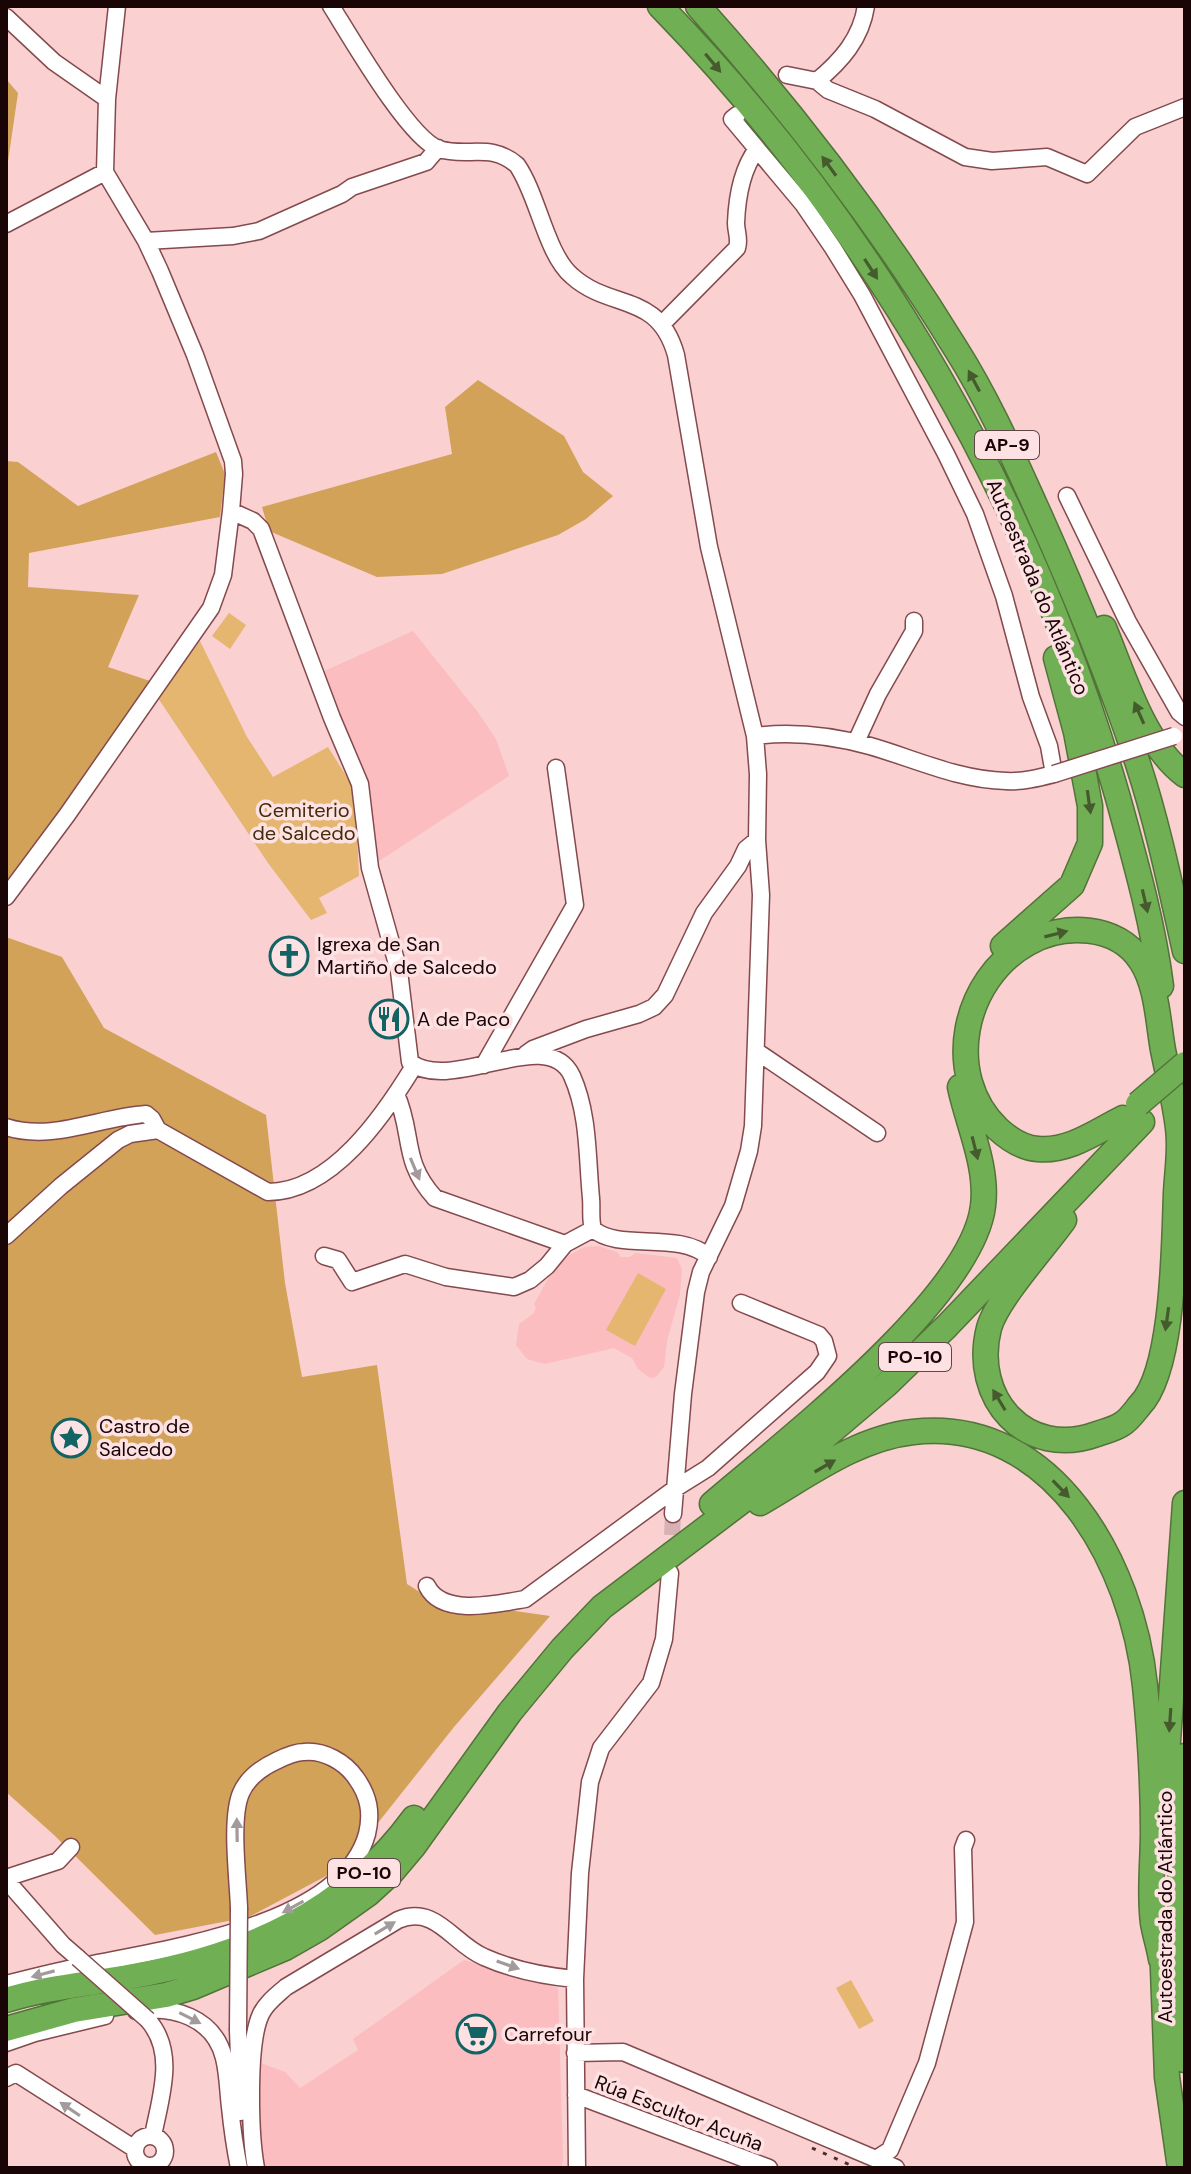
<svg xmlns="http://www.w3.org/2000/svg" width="1191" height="2174" viewBox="0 0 1191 2174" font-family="'DM Sans',sans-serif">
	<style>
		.built { fill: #fbbdbf }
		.green { fill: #e4b670 }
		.forest { fill: #d2a258 }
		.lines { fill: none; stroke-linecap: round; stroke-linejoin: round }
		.minor-tunnel { stroke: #d8b1b3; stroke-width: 16; stroke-dasharray: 16 8; stroke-linecap: butt }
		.minor-casing { stroke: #844a4d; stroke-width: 19 }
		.highway-casing { stroke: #527339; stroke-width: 27 }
		.minor { stroke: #fff; stroke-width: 16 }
		.highway { stroke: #71af54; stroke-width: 24 }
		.rail { stroke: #472e30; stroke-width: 3; stroke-dasharray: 4 8; stroke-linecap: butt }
		.minor-bridge-casing { stroke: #844a4d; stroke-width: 19; stroke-linecap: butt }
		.highway-bridge-casing { stroke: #527339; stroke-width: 27; stroke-linecap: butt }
		.minor-bridge { stroke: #fff; stroke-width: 16 }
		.highway-bridge { stroke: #71af54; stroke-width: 24 }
		.oneway { fill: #455a2d }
		.oneway2 { fill: #a39b9b }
		.labels { text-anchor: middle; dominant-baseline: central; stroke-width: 7; stroke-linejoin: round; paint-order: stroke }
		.shield { fill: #fee1e2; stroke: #5e4648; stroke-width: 2 }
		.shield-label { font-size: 18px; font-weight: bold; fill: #190406 }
		.street-label { font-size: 20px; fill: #190406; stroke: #fee1e2 }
		.park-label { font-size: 20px; fill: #412d0c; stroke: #fee1e2 }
		.poi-label { font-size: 20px; fill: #190406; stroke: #fee1e2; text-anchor: start }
	</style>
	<rect width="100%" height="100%" fill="#fad0d1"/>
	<path class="built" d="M413,631L477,711L496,739L509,776L376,863L320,673Z
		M598,1246L617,1252L621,1257H630L635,1253L677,1258L682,1270L680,1294L667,1341L664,1367L656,1377L650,1378L638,1369L632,1358L614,1348L545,1364L527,1359L516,1345L519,1324L533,1314L536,1308L534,1304L549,1277L568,1256L584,1247Z
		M464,1960L558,1988L563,2159L561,2168H262L256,2124L258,2062L285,2072L300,2088L358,2050L353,2039Z"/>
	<path class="green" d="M229,613L246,625L230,649L212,636Z
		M200,641L247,737L273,777L328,747L355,790L359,876L319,898L327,913L311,920L268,863L158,698Z
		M638,1273L666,1289L635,1346L606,1330Z
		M851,1980L874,2021L859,2029L836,1988Z"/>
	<path class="forest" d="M6,79L18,93L6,175Z
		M478,380L564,436L583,472L613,496L586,519L558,535L442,574L377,577L269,531L262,507L452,454L445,407Z
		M216,452L225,474L220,517L29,553L28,587L139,595L108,667L159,684L6,888V461L18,462L78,506Z
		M6,937L62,957L104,1028L266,1115L285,1283L302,1377L377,1365L407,1584L448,1610L495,1608L550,1616L454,1727L343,1867L249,1917L155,1935L54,1835L6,1792Z"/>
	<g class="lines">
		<path class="minor-tunnel" d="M671,1559L673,1514"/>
		<defs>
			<path id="minor" d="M117,6L107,99L105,172L146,241L160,271L195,355L233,461L234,474L231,511L253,521L261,529L332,718L360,784L370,868L399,971L410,1062C451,1095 548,1023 572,1076C589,1114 587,1157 591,1198C592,1208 590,1219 593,1229C619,1252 678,1230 709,1257
				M331,6C350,36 409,139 439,149C468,158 490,142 517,165C538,195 546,254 572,276C611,311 658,291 676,355L709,547L755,736L758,774L757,840L761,895L753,1126L749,1151L733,1206L701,1272L696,1292L683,1394L673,1514
				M6,17L54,62L107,99
				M787,75L817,81C841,61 861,39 866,6
				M817,81L828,90L875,109L965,157L992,161L1047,157L1087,174L1135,127L1185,107
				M737,115L732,119L803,204L833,248L862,295L946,454L975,514L1004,596L1031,697L1049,746L1054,774C1038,778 1022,782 1006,781C959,780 915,759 870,746C833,736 793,731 755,736
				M6,224L105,172
				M146,241L233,236L259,231L342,194L352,187L426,162L438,148
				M662,324L737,248C740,239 736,232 736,223C737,197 742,169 757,149
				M1067,496L1128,622L1179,712L1185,717
				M856,742L878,694L914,631V621
				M6,897L67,815L211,608L223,575L231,511
				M756,1051L877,1133
				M526,1054L533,1049L586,1029L639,1014L654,1007L665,995L704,913L738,866L746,849L757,840
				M484,1065L575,905L556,768
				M396,1094C414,1134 401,1161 435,1198L565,1244
				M6,1127C53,1142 99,1117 146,1114L152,1119L158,1130
				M6,1236L61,1186L118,1140L130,1134L158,1130L268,1192C332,1192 384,1115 414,1066
				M324,1256L338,1260L352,1282L405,1264L446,1277L514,1287L530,1280L547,1266L565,1244L593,1229
				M427,1586C442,1617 497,1604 525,1599L676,1488L708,1468L817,1372L828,1356L824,1341L819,1335L741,1303
				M6,1878L58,1861L71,1847
				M6,1880L63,1945L78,1958
				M6,1984C33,1977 61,1970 88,1965C166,1949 342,1925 367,1834C372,1813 369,1796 356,1778C345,1762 324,1750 304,1752C295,1752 284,1757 276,1761C261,1768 247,1779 241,1793C230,1819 238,1878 239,1908
				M136,2011C172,2005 214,2017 224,2058C228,2074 228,2091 230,2107C232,2127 235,2148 239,2168
				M148,2020C177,2053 160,2098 153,2136
				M238,2030L241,2112
				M6,2043L35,2033L105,2016
				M575,2053L623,2052L876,2159L890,2150L927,2063L965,1922L963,1848L966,1840
				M6,2078L16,2073L135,2149
				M576,2095L769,2168
				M135 2151a15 15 0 1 1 30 0a15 15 0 1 1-30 0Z
				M876,2159L896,2168
				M256,2168C250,2136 247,2043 261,2014C266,2003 277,1995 286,1987L398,1920C436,1904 453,1944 484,1957C513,1970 544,1976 575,1979
				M577,2168L575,1979L580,1873L590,1782L601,1748L651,1683L664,1639L670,1573"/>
			<path id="highway" d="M660,6C874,226 1033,503 1118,798C1135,860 1153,923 1161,986
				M698,6C793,112 881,227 956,349C987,398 1011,452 1035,505C1073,589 1109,676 1138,764C1158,825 1171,889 1185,951
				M1104,628C1123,674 1144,745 1185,775
				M1003,946L1072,885L1090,843V806L1076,732L1056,658
				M1064,1220C1045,1247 997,1299 989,1328C971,1398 1026,1460 1097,1434C1105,1431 1115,1429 1122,1424C1129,1420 1135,1411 1140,1405C1174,1370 1174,1243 1176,1193C1177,1172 1181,1149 1178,1128C1175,1102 1168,1075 1163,1050C1158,1022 1157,985 1141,961C1117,924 1063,923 1028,943C963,979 942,1075 998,1129C1009,1139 1022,1148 1038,1149C1069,1152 1097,1131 1123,1118
				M760,1503C807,1476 857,1438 913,1432C1054,1416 1133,1566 1145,1686C1150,1735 1153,1784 1153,1832C1153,1862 1149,1894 1153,1923C1155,1935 1159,1947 1161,1959
				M712,1504C783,1443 972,1298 983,1206C988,1166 968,1125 960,1087
				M1185,1756L1180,1892L1185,2060
				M1165,1783L1185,1503
				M1162,1943L1167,2077L1180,2168
				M6,2000C47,1987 90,1984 133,1976C245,1956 345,1913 414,1818
				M6,2029L74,2010L166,1995L193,1987L285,1948L320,1928L368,1894L391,1873L413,1847L510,1712L562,1649L602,1607L807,1452L886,1385L947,1326L1142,1122"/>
		</defs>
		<use href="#minor" class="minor-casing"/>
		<use href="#highway" class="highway-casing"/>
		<use href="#minor" class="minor"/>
		<use href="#highway" class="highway"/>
		<path class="rail" d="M812,2148L857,2168"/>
		<defs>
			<path id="minor-bridge" d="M1054,774L1174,736
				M78,1958L148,2020
				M238,2030L239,1908"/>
			<path id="highway-bridge" d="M1138,1104L1185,1064"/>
		</defs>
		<use href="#minor-bridge" class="minor-bridge-casing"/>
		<use href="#highway-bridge" class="highway-bridge-casing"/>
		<use href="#minor-bridge" class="minor-bridge"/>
		<use href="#highway-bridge" class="highway-bridge"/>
	</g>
	<defs><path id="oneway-solid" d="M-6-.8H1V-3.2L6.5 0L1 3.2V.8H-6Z" transform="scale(2)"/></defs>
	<g class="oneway">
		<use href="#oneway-solid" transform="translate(713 63) rotate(50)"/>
		<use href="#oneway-solid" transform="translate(829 166) rotate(-126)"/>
		<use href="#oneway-solid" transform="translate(871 269) rotate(57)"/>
		<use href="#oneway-solid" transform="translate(974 381) rotate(-118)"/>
		<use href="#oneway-solid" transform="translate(1139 713) rotate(-114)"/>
		<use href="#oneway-solid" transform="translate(1089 802) rotate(82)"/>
		<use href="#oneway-solid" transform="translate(1145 901) rotate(77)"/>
		<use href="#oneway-solid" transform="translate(1056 934) rotate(-14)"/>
		<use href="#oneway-solid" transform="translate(975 1148) rotate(76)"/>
		<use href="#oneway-solid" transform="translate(1167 1319) rotate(98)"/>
		<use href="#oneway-solid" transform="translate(999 1400) rotate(-121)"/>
		<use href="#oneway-solid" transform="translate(825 1466) rotate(-30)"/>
		<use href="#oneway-solid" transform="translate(1061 1489) rotate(46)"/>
		<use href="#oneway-solid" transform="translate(1170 1720) rotate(94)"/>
	</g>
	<g class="oneway2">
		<use href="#oneway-solid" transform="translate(415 1169) rotate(67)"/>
		<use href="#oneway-solid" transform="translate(237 1830) rotate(-91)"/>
		<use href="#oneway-solid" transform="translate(293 1907) rotate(151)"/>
		<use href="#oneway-solid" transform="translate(385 1928) rotate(-31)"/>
		<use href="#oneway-solid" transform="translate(508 1965) rotate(19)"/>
		<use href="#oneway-solid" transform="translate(43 1974) rotate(165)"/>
		<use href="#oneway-solid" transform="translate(190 2018) rotate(27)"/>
		<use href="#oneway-solid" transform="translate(70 2109) rotate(-146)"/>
	</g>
	<defs>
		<symbol id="church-ring" viewBox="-11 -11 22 22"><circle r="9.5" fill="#fee1e2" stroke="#126364" stroke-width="1.5"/><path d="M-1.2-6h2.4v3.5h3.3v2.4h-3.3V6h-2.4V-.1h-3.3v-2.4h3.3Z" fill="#126364"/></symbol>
		<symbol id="restaurant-ring" viewBox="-11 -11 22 22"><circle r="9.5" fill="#fee1e2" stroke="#126364" stroke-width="1.5"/><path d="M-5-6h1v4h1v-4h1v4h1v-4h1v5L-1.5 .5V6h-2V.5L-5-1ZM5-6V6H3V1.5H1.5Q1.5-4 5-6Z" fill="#126364"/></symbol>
		<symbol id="sight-ring" viewBox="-11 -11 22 22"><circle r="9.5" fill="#fee1e2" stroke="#126364" stroke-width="1.5"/><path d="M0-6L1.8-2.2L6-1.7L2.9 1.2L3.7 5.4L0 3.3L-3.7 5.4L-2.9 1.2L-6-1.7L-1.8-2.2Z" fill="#126364"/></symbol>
		<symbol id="supermarket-ring" viewBox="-11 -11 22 22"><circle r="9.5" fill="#fee1e2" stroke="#126364" stroke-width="1.5"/><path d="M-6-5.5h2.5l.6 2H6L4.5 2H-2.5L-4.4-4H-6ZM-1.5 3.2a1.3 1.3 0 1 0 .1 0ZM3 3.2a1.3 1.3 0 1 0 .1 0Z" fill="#126364"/></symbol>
	</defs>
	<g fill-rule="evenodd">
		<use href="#church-ring" x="267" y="934" width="44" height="44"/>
		<use href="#restaurant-ring" x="367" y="997" width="44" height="44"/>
		<use href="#sight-ring" x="49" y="1416" width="44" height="44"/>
		<use href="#supermarket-ring" x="454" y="2012" width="44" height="44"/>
	</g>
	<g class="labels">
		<g class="shield">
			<rect x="975" y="431" width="64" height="28" rx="6"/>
			<rect x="879" y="1343" width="72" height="28" rx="6"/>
			<rect x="328" y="1859" width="72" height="28" rx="6"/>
		</g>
		<g class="shield-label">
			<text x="1007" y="445">AP-9</text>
			<text x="915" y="1357">PO-10</text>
			<text x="364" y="1873">PO-10</text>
		</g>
		<g class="street-label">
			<text transform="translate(1038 587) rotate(67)">Autoestrada do Atlántico</text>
			<text transform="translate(1165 1907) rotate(-90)">Autoestrada do Atlántico</text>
			<text transform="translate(679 2113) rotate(21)">Rúa Escultor Acuña</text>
		</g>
		<g class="park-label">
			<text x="304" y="810">Cemiterio<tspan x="304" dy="23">de Salcedo</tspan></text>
		</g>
		<g class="poi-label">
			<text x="317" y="944">Igrexa de San<tspan x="317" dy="23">Martiño de Salcedo</tspan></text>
			<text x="417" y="1019">A de Paco</text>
			<text x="99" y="1426">Castro de<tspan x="99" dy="23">Salcedo</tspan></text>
			<text x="504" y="2034">Carrefour</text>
		</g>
	</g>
	<rect width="1191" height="2174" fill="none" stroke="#190406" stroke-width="16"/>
</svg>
